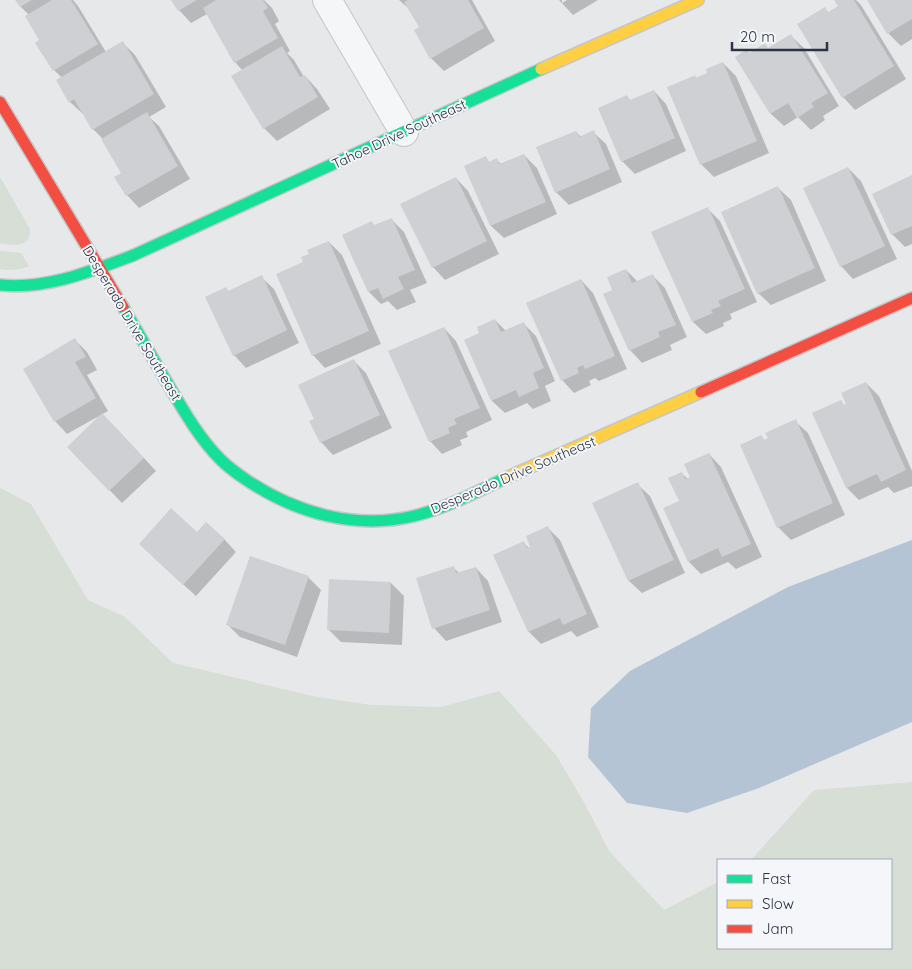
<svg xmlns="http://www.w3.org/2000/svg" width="912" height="969" viewBox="0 0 912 969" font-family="Quicksand,sans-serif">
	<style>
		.green { fill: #d6ded6 }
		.water { fill: #b4c4d5 }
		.shadow { fill: #0003 }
		.building { fill: #ced0d3 }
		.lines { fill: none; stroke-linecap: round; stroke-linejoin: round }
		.street-casing { stroke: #c4c6c8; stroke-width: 30 }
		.fast-casing { stroke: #c4c6c8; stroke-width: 14 }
		.slow-casing { stroke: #c4c6c8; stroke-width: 14 }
		.jam-casing { stroke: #c4c6c8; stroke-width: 14 }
		.street { stroke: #f5f6f7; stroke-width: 28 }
		.fast { stroke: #16e098; stroke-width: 11 }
		.slow { stroke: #ffcf43; stroke-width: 11 }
		.jam { stroke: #f24e42; stroke-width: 11 }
		.labels { text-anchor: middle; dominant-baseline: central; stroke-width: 4; stroke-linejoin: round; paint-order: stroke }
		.street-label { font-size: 14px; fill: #2b3445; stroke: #f4f6f9 }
	</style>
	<rect width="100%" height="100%" fill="#e6e8ea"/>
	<path class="green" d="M0,177L30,229C31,248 13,246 0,243Z
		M0,251L21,253L29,266C20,270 9,271 0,269Z
		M0,488L31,504L88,600L125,617L173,663L317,697L371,705L441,707L499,691L556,755L585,804L609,851L664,910L718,882V948H891V860H751L814,790L912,782V969H0Z"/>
	<path class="water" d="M912,540V722L759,788L687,813L627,803L588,757L591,708L630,671L788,587Z"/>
	<path class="shadow" d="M17,0H73L78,6L106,52L123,43L135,55L166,107L149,117L159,126L190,179L139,208L127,195L122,174L103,139L93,129L84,114H83L70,102L62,78L54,70L29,15L21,7Z
		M173,0H264L272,8L279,21L275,24L290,51L287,53L294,60L304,77L305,76L317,89L330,109L277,141L264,128L233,77L243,71L235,62L207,14L191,23L179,10Z
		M399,0H472L495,41L444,71L431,58L421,28L408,7H407Z
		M559,0H562V3L567,0H598L573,15Z
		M837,0H856L861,5L906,79L855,110L843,97L825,8L829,13L839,7Z
		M869,0H912V39L901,46L888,33Z
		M791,36L804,48L839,106L823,116L825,120L811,130L798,117L784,126L771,114L736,57L747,51L750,54L769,49Z
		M723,63L736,76L769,153L714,177L701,164L668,88L695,77L697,79L709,74Z
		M654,91L666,104L686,151L635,174L622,161L627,97L631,101Z
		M576,132L581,137L593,132L606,144L622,182L569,205L556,192Z
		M524,155L537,168L557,214L504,238L491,226L465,167L486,158L490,163L497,160L502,165Z
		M848,168L861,181L897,259L853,279L841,266Z
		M912,176V244L905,247L892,234Z
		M456,178L468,191L499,254L445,280L433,267Z
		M778,188L791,200L826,281L771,305L758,293Z
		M707,208L720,221L757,302L730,314L732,319L723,323L724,326L706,334L693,322L653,233Z
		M391,219L404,232L427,283L410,290L416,302L397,310L388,301L381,304L369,292L372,223L375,226Z
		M329,242L342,255L381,344L325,368L313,355L305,263Z
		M626,270L638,282L653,276L665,288L687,337L670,345L672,350L642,363L630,350L614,291Z
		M261,277L274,289L299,343L246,368L234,355L229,292Z
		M581,280L593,293L627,369L599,381L595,378L589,381L591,385L574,393L562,380Z
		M495,320L506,331L524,324L536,336L555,381L545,386L551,401L533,409L527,403L505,413L492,401L465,341L481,334Z
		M444,328L456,341L492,420L466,432L468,437L460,440L462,445L442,454L430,441Z
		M75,340L87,352L97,370L87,375L108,411L67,434L55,421Z
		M354,361L366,373L392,428L333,455L321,442L315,419Z
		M866,383L879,396L912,471V486L894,493L888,487L859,500L847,488L841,402L845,406Z
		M795,421L808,433L845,515L791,540L778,527L761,436L765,441Z
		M115,427L156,471L122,503L68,447Z
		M709,454L721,467L762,557L736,569L728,562L701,574L689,562L681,473L688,479L692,477Z
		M637,484L650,496L685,573L642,593L629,581L594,504Z
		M548,528L560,540L599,627L577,637L571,631L541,644L529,632L524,543L530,549Z
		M197,533L224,539L236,552L196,596L153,557Z
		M453,567L459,573L476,568L488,581L502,622L446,641L434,628Z
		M308,577L321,590L297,657L240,637L228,625Z
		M391,583L404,596L402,645L341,642L328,629Z"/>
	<path class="building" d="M15,0H32L20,7Z
		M52,0H71L98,44L53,71L35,43L39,40L25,16Z
		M171,0H197L178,11Z
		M216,0H263L268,8L263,11L278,38L234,63L203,8Z
		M408,0H468L484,28L430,59L414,30L419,27L404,2Z
		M834,0H854L894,66L842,98L797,24L825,7L828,12L838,6Z
		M867,0H912V19L887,34Z
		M791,34L828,93L811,103L814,107L797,118L788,103L770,114L735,57L747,49L749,53L765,43L768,48Z
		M123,41L154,94L92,130L74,99L69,103L56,80Z
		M282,46L300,77L305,75L318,97L263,129L231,76Z
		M723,62L757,141L700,165L667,87L696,75L695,78L707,73L706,69Z
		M654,90L675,138L621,162L598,108L627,95L630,100Z
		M147,112L178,166L126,196L114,177L121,173L101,139Z
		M594,130L610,169L555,193L536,147L576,131L579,137Z
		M524,154L546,202L490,226L464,166L486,156L489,162L497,158L499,164Z
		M848,167L885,246L840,267L803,188Z
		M912,175V226L891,235L872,194Z
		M456,177L487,241L432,268L400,204Z
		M778,186L815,268L757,294L721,212Z
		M708,207L745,289L718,301L721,306L711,310L713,313L692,322L651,232Z
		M392,218L415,270L398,277L404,289L383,299L378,288L368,292L342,235L372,221L374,225Z
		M329,241L369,331L312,356L276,274L303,262L301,257L309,254L307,250Z
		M626,269L632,283L653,274L676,325L658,332L660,337L629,351L603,294L612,290L607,277Z
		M262,275L287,330L233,356L205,297L226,287L228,291Z
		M581,279L615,356L585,369L583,365L577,368L579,373L561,381L526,303Z
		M495,319L501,332L524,322L544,368L533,373L539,388L519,397L516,390L491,401L464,340L479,333L477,327Z
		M444,327L480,408L454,419L457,424L448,428L450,433L429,442L388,351Z
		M75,338L86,357L75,362L96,398L54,422L23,369Z
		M354,359L380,415L320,443L309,421L314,419L298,385Z
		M866,382L906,470L881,482L877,474L846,488L812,413L841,400L844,405L846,404L841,393Z
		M102,413L144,458L109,491L67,447Z
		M796,419L833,503L777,528L740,445L761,435L764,440L768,438L765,433Z
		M709,453L751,544L722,557L718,548L688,562L663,508L679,501L668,478L682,472L685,479L690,477L684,464Z
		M638,482L674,560L628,581L592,503Z
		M171,508L197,532L206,522L225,539L183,585L139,544Z
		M548,526L587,614L563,625L560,618L528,632L493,555L524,541L527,548L530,547L526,536Z
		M250,556L309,576L285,645L226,625Z
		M454,566L456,573L476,567L490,610L432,629L416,578Z
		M329,579L391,582L389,633L327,630Z"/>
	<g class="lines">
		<defs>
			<path id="street" d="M327,0L404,132"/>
			<path id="fast" d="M0,285C46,290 92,271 134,255L541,69
				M123,307C137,331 151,355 165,379C182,408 198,437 221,460C229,468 239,475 248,481C296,513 356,530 414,516C447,508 478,491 508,477"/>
			<path id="slow" d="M541,69L698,0
				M508,477L701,392"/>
			<path id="jam" d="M0,102L123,307
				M701,392L912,298"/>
		</defs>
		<use href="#street" class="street-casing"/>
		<use href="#fast" class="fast-casing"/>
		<use href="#slow" class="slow-casing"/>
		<use href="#jam" class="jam-casing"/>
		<use href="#street" class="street"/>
		<use href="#fast" class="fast"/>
		<use href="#slow" class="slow"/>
		<use href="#jam" class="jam"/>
	</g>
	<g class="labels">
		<g class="street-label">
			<text transform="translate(399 134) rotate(-25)">Tahoe Drive Southeast</text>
			<text transform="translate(132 323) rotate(59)">Desperado Drive Southeast</text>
			<text transform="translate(513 475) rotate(-23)">Desperado Drive Southeast</text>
		</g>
	</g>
	<rect x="717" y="859" width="175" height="90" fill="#f4f6f9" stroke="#a4a8b1"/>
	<rect x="727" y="875" width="25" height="8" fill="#16e098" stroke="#a4a8b1"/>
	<text x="762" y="884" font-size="15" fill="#2b3445">Fast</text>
	<rect x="727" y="900" width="25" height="8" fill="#ffcf43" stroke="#a4a8b1"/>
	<text x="762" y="909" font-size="15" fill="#2b3445">Slow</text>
	<rect x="727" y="925" width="25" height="8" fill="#f24e42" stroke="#a4a8b1"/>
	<text x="762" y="934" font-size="15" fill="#2b3445">Jam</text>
	<path d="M732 42v8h95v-8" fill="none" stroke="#2b3445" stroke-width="2.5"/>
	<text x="740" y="42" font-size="15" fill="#2b3445" stroke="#f4f6f9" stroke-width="4" paint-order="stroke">20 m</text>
</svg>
